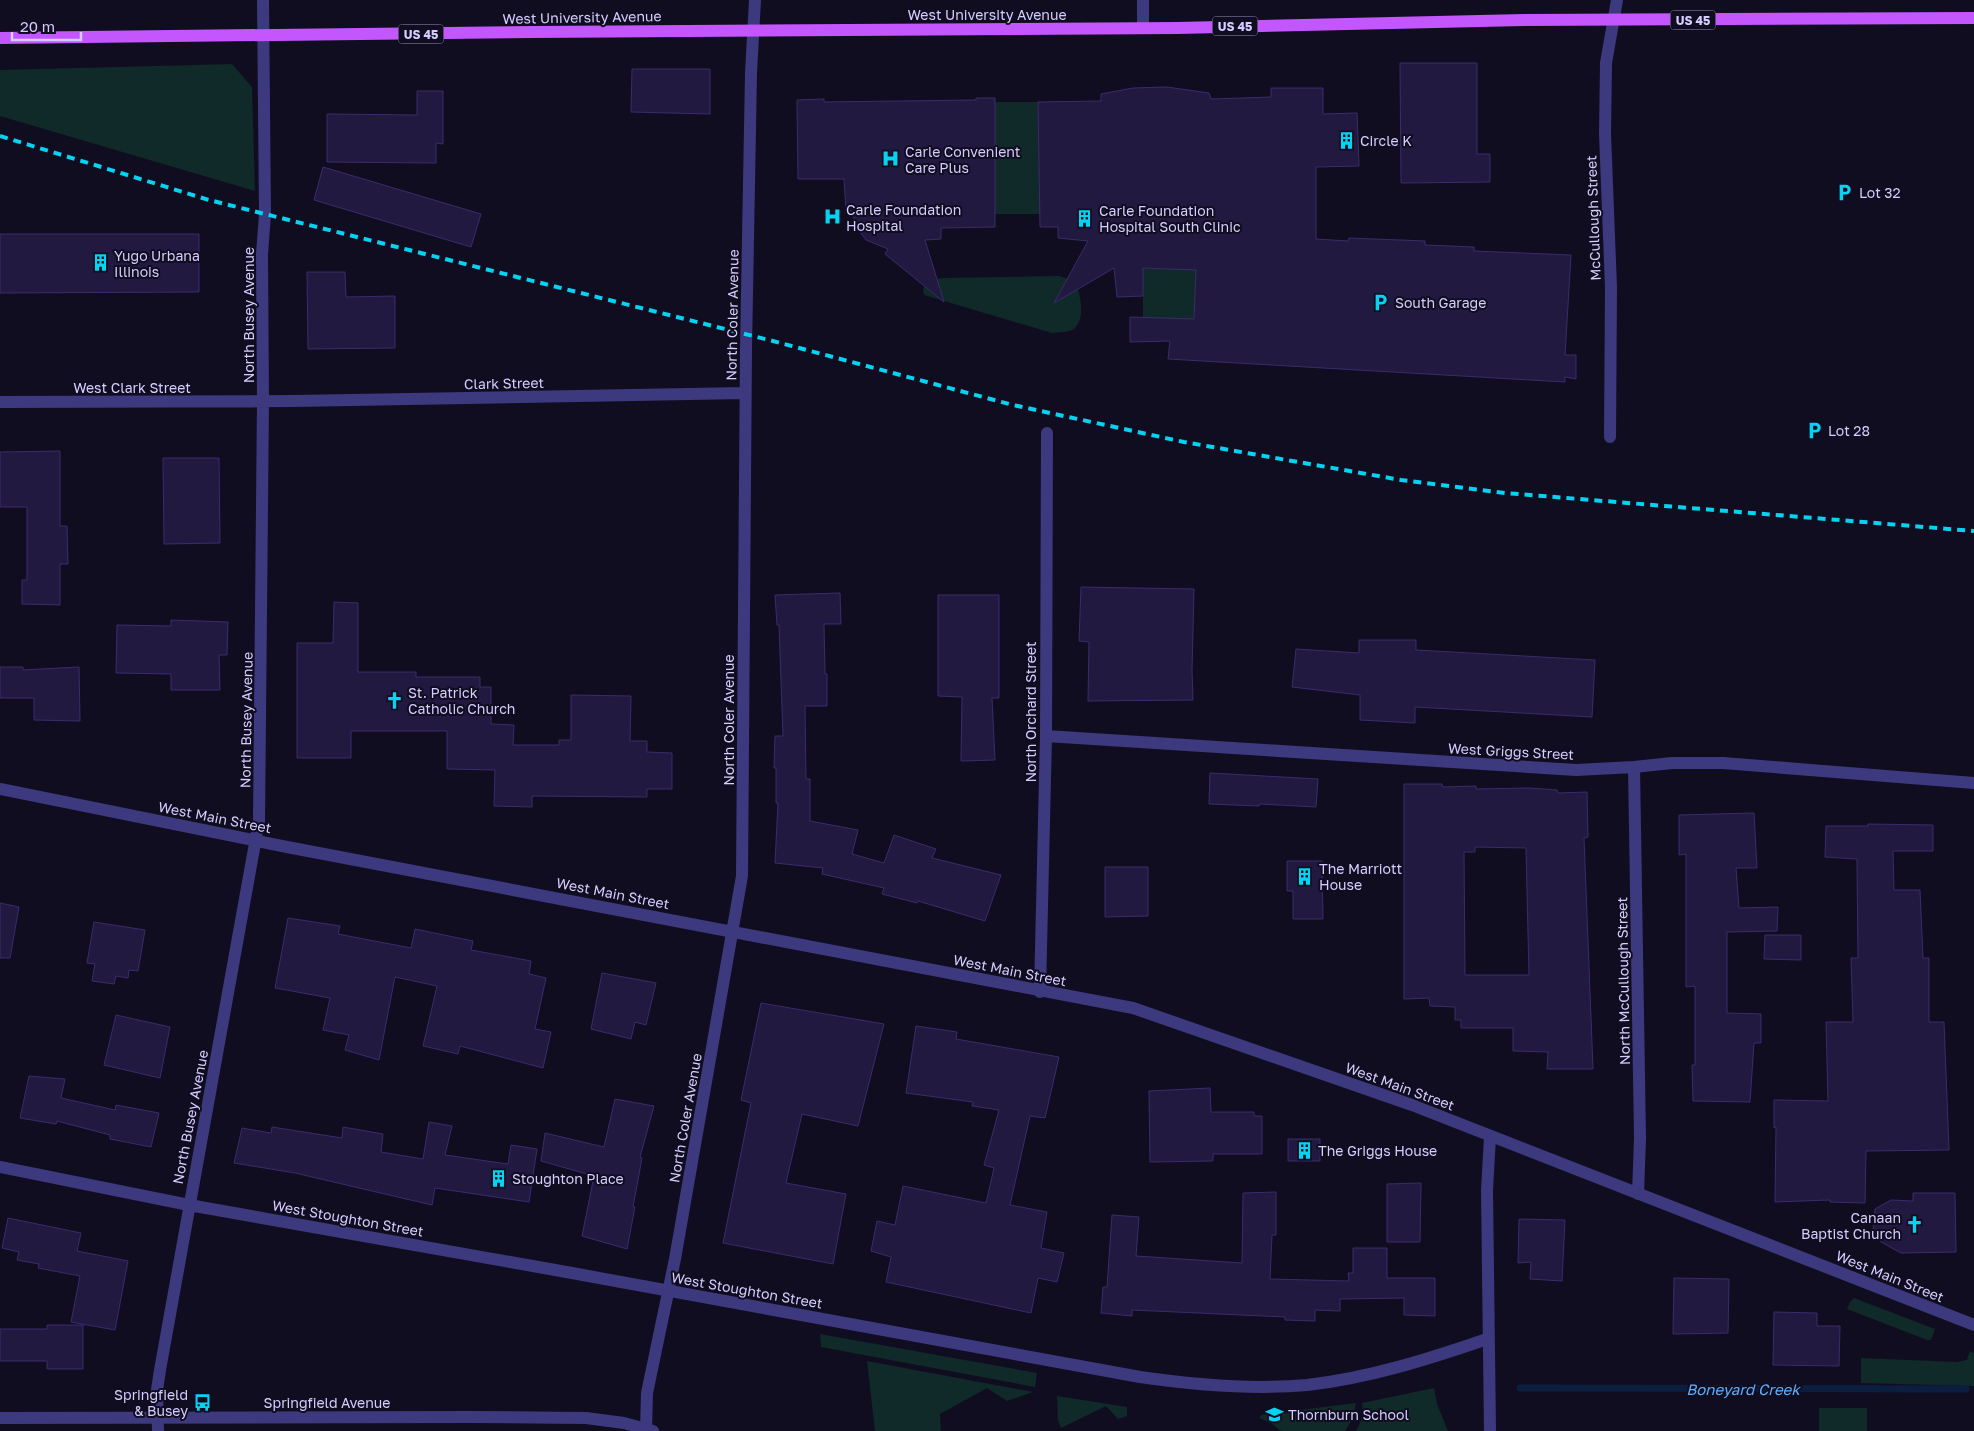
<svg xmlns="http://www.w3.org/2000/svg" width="1974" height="1431" viewBox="0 0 1974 1431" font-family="'Golos Text',sans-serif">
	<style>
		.green { fill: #102929 }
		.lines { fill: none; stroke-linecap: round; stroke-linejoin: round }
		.stream { stroke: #0c1e40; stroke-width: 7 }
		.building { fill: #221940; stroke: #3a2c6c; fill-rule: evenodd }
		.minor { stroke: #3d397e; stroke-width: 12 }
		.tertiary { stroke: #3d397e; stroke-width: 12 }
		.primary { stroke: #c356fc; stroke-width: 12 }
		.rail { stroke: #04d3f2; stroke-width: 4; stroke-dasharray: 8 6; stroke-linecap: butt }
		.labels { text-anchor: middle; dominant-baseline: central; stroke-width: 4; stroke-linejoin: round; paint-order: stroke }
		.shield { fill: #110d20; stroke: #9a93bb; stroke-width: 1 }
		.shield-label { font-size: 12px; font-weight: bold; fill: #d4cdfe }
		.street-label { font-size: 14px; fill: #d4cdfe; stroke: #110d20 }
		.poi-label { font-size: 14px; fill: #d4cdfe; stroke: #110d20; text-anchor: start }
		.water-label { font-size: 15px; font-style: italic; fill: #5daefc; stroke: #110d20 }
	</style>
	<rect width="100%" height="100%" fill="#110d20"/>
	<path class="green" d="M232,64L252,87L255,191L0,116V70Z
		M995,102H1038L1040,214H995Z
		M1198,237L1194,319H1143V268L1172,269Z
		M1059,276L1075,281C1080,294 1086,316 1075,328C1070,333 1059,332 1052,333L924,295L923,290L926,281L943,278Z
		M1854,1298L1935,1329L1931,1340H1927L1847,1309L1850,1302Z
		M820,1334L1037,1373L1035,1387L821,1347Z
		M1970,1351L1974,1353V1386L1861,1383V1358L1957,1362L1967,1360Z
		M867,1361L1033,1392L1007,1401L987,1388L940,1414L941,1431H875Z
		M1434,1388L1437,1404L1448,1431H1356L1363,1417L1362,1403Z
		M1057,1396L1127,1407V1416L1118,1419L1106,1406L1061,1428L1058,1420Z
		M1356,1403L1353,1418L1345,1431H1281L1271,1423L1259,1418L1261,1415Z
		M1819,1408H1867V1431H1819Z"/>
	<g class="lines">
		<path class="stream" d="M1520,1388L1966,1389"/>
	</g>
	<path class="building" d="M1400,63H1477V154H1490V182L1401,183Z
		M632,69H710V114L631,112Z
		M1167,87L1209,93L1211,99L1271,97V88H1323V114L1357,113L1359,166L1316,167V239L1348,241L1349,238L1425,241V245L1474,247V251L1571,255L1565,355H1576V379L1565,377V382L1168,359L1170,341L1130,342V317L1194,319L1196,270L1143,268V296L1117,297L1114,268L1054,303L1088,241L1058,238V227H1040L1038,102L1101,101V94L1133,88Z
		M417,91H443V144L436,143V163L327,162V114L417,115Z
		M976,98H995V227L941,228V239L925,240L944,302L885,254L888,249L866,240L857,228L852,211L846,210L844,179H798L797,100L824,99V102L976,100Z
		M323,167L481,214L471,247L314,200Z
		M0,234H199V292L0,293Z
		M307,272H345L346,297L395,296V348L308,349Z
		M60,451V526H67L68,564H60V605L22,604V580H27V507H0V452Z
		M163,458H219L220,543L164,544Z
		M1081,587L1194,589L1192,671L1193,700L1088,701L1089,642L1079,641Z
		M840,593L841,624H824L825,674H827V706H805L806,779H810V821L858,830L852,854L884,863L894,835L936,849L932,858L1001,875L985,921L918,901L917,903L882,894L884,888L822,874L823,868L775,863L778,803H776V768H774L775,736H783L779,625H777L775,595Z
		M938,595H999V698H992L995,760L961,761L962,697L938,696Z
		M334,602L358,603V672H416V677H480V687H491V724L514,725L513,745H559V740H571V695L631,696L630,741H647V752L672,753V789H647V797L532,796V807L494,806L495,770L447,769V731H351V758H297V643H333Z
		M171,620L228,622L227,655H219L220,690H171V674L116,673L117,625L171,626Z
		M1359,640H1416V650L1595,660L1592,717L1415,707V723L1360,720V695L1292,687L1296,649L1359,653Z
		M0,667H23V670L79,667L80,721L34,720V698H0Z
		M1210,773L1318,779L1316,807L1259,804V806L1209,804Z
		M1404,784H1442L1443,787L1476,786V789L1530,788L1557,790L1558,793L1587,792L1588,837L1584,838L1593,1069H1547L1548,1052L1513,1051V1028H1461V1020H1455V1007L1430,1006L1429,998L1404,999ZM1475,847L1526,848L1529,975H1465L1464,852H1475Z
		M1754,813L1757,868H1736L1739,908L1778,907L1777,931L1727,932V1013L1761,1014V1043H1754L1750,1102L1693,1101L1692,1065H1695V986L1686,987V854L1679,855V815Z
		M1868,824L1933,825V851H1893L1894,890H1920L1923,958H1929V1022H1944L1949,1150L1866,1151L1865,1203L1830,1202V1200L1775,1202L1776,1127L1774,1128V1100L1828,1101L1826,1022H1853L1851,958H1858L1857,859L1825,857L1826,826H1868Z
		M1287,861H1322L1323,919H1293V891H1287Z
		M1105,867H1148V916L1105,917Z
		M0,903L19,907L10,958H0Z
		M288,918L340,926L338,934L411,948L415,929L473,941L471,950L531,961L529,974L546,978L535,1029L551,1032L543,1068L460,1046L458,1054L423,1046L437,986L395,977L379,1060L345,1050L349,1035L323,1030L330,998L275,988Z
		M94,922L145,930L138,971L129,970L128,978L116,976L114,984L92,981L95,964L87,963Z
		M1765,935H1801V960L1764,959Z
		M602,973L656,983L646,1025L635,1022L631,1039L591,1029Z
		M761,1003L884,1024L858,1126L802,1114L786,1183L846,1194L833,1264L723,1243L751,1103L741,1100Z
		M116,1015L170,1027L160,1078L104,1065Z
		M916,1026L957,1032L956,1039L1059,1057L1045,1118L1030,1116L1010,1205L1047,1212L1041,1248L1064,1253L1057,1282L1038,1278L1031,1313L886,1282L891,1257L871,1251L877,1221L895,1225L903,1186L986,1203L994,1168L984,1165L999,1110L972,1106L973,1102L906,1093Z
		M29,1076L65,1079L61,1098L115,1110L116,1105L159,1113L151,1147L110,1139V1135L57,1121L56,1124L20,1118Z
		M1210,1088L1211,1112H1254V1116H1262V1154H1213V1161L1150,1162L1149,1091Z
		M615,1099L654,1106L640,1157L642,1158L633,1207H635L627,1249L582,1236L594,1176L541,1161L545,1133L604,1147Z
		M429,1122L452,1126L445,1155L508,1164L511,1145L537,1149L529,1202L435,1188L432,1205L295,1173L234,1163L242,1128L271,1133L272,1127L342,1138L343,1127L383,1134L381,1152L423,1159Z
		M1288,1139H1320V1161H1288Z
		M1421,1183L1420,1242H1387V1184Z
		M1276,1192V1235H1272L1270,1279L1349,1281L1348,1273H1353V1248H1387V1278H1435V1316L1404,1315V1298L1340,1299V1311L1315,1310V1321L1285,1320V1317L1132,1310V1316L1101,1313L1103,1287H1107L1112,1215L1139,1217L1136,1256L1242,1263L1243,1193Z
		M1913,1193H1955L1956,1252L1901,1253L1881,1242L1873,1232L1875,1209L1891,1200L1913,1201Z
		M8,1218L81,1233L77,1251L128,1261L115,1330L71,1322L80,1276L38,1268L39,1264L17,1260L19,1252L2,1248Z
		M1519,1219L1565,1220L1562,1281L1530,1279L1531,1262L1518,1263Z
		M1674,1278L1729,1279L1728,1333L1673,1334Z
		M1774,1312L1817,1313V1326H1840L1839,1366L1773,1365Z
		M47,1325H83V1369H47V1361H0V1329H47Z"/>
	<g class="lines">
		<path class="minor" d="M1143,0V28
			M0,402L293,401L745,393
			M1610,437L1611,287L1605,134L1606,63L1617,0
			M1046,736L1576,770L1634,767L1672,763H1723L1974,783
			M1634,767L1640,1138L1638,1194
			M0,789L287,847L1133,1008L1412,1105L1974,1325
			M1040,992L1046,736L1047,433
			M0,1167L189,1205L572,1273L1140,1377C1195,1385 1251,1390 1307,1385C1369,1378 1429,1359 1487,1339
			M158,1431L157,1390L160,1370L259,821L263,401L262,254L265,214L263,0
			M646,1431L647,1393L675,1259L742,876L746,349L751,73L755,0
			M1490,1431L1487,1190L1490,1137"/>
		<path class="tertiary" d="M0,1418L470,1417L586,1418L624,1423L653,1431"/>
		<path class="primary" d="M0,38L533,32L1178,28L1524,20L1974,18"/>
		<path class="rail" d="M0,136L209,200L773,341L1013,405L1184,442L1401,480L1505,493L1974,531"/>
	</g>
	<defs>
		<symbol id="building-bare" viewBox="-9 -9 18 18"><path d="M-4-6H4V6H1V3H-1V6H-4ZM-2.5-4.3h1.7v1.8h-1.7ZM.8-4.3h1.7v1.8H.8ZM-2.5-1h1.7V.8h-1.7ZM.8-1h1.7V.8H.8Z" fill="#04d3f2" stroke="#110d20" stroke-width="2.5" paint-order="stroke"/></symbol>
		<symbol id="hospital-bare" viewBox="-9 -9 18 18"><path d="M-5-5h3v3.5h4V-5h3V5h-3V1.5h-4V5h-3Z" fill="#04d3f2" stroke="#110d20" stroke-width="2.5" paint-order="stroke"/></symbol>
		<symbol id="parking-bare" viewBox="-9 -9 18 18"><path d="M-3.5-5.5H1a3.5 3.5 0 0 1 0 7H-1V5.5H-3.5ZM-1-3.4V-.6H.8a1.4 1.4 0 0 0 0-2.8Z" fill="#04d3f2" stroke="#110d20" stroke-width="2.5" paint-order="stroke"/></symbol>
		<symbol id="church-bare" viewBox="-9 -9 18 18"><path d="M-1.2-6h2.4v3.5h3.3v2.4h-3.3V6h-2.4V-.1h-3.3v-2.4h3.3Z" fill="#04d3f2" stroke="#110d20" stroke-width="2.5" paint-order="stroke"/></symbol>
		<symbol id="bus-bare" viewBox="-9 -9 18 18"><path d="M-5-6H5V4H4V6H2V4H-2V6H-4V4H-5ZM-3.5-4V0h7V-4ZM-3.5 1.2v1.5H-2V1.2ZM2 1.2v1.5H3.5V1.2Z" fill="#04d3f2" stroke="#110d20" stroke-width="2.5" paint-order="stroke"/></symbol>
		<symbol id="school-bare" viewBox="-9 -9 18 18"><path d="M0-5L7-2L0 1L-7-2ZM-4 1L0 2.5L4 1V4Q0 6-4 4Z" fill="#04d3f2" stroke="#110d20" stroke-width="2.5" paint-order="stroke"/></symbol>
	</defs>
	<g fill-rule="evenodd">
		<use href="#building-bare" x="1334" y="128" width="25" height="25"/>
		<use href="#hospital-bare" x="878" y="146" width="25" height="25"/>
		<use href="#parking-bare" x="1832" y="180" width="25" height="25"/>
		<use href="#hospital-bare" x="820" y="204" width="25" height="25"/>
		<use href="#building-bare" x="1072" y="206" width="25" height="25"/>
		<use href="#building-bare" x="88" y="250" width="25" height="25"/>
		<use href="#parking-bare" x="1368" y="290" width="25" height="25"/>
		<use href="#parking-bare" x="1802" y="418" width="25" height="25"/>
		<use href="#church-bare" x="382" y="688" width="25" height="25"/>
		<use href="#building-bare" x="1292" y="864" width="25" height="25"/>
		<use href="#building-bare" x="1292" y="1138" width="25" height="25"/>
		<use href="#building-bare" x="486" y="1166" width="25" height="25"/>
		<use href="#church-bare" x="1902" y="1212" width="25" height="25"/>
		<use href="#bus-bare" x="190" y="1390" width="25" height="25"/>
		<use href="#school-bare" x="1262" y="1402" width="25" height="25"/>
	</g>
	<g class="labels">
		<g class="shield">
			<rect x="1670.5" y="10.5" width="45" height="19" rx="4"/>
			<rect x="1212.5" y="16.5" width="45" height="19" rx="4"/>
			<rect x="398.5" y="24.5" width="45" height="19" rx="4"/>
		</g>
		<g class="shield-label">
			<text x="1693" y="20">US 45</text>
			<text x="1235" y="26">US 45</text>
			<text x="421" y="34">US 45</text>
		</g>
		<g class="street-label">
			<text x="987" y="14">West University Avenue</text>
			<text transform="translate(582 17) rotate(-1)">West University Avenue</text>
			<text transform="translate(1593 218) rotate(-92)">McCullough Street</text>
			<text transform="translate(248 315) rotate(-90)">North Busey Avenue</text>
			<text transform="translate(732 315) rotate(-89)">North Coler Avenue</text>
			<text transform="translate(504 383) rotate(-1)">Clark Street</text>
			<text x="132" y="387">West Clark Street</text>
			<text transform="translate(1030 712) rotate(-90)">North Orchard Street</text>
			<text transform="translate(246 720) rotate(-89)">North Busey Avenue</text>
			<text transform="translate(728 720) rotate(-90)">North Coler Avenue</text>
			<text transform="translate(1511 751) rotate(3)">West Griggs Street</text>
			<text transform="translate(215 817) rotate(11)">West Main Street</text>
			<text transform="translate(613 893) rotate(11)">West Main Street</text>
			<text transform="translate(1010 970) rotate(11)">West Main Street</text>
			<text transform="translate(1623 981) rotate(-91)">North McCullough Street</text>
			<text transform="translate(1400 1086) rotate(20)">West Main Street</text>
			<text transform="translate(190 1117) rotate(-79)">North Busey Avenue</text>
			<text transform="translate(685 1118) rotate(-80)">North Coler Avenue</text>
			<text transform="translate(348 1218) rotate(10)">West Stoughton Street</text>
			<text transform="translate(1890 1276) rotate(22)">West Main Street</text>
			<text transform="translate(747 1290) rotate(10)">West Stoughton Street</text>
			<text x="327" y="1402">Springfield Avenue</text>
		</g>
		<g class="poi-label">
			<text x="1360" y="140">Circle K</text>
			<text x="905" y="151">Carle Convenient<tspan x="905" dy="16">Care Plus</tspan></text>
			<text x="1859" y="192">Lot 32</text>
			<text x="846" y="209">Carle Foundation<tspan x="846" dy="16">Hospital</tspan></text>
			<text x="1099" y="210">Carle Foundation<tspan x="1099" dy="16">Hospital South Clinic</tspan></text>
			<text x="114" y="255">Yugo Urbana<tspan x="114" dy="16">Illinois</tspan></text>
			<text x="1395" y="302">South Garage</text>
			<text x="1828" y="430">Lot 28</text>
			<text x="408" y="692">St. Patrick<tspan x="408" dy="16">Catholic Church</tspan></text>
			<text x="1319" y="868">The Marriott<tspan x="1319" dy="16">House</tspan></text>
			<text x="1318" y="1150">The Griggs House</text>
			<text x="512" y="1178">Stoughton Place</text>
			<text x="1901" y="1217" text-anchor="end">Canaan<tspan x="1901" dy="16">Baptist Church</tspan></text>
			<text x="188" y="1394" text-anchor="end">Springfield<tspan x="188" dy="16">&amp; Busey</tspan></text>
			<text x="1288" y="1414">Thornburn School</text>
		</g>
		<g class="water-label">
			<text x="1743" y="1389">Boneyard Creek</text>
		</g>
	</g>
	<path d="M12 32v8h69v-8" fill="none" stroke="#d4cdfe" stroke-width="2.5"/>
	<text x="20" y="32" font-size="15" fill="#d4cdfe" stroke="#110d20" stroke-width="4" paint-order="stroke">20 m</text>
</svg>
